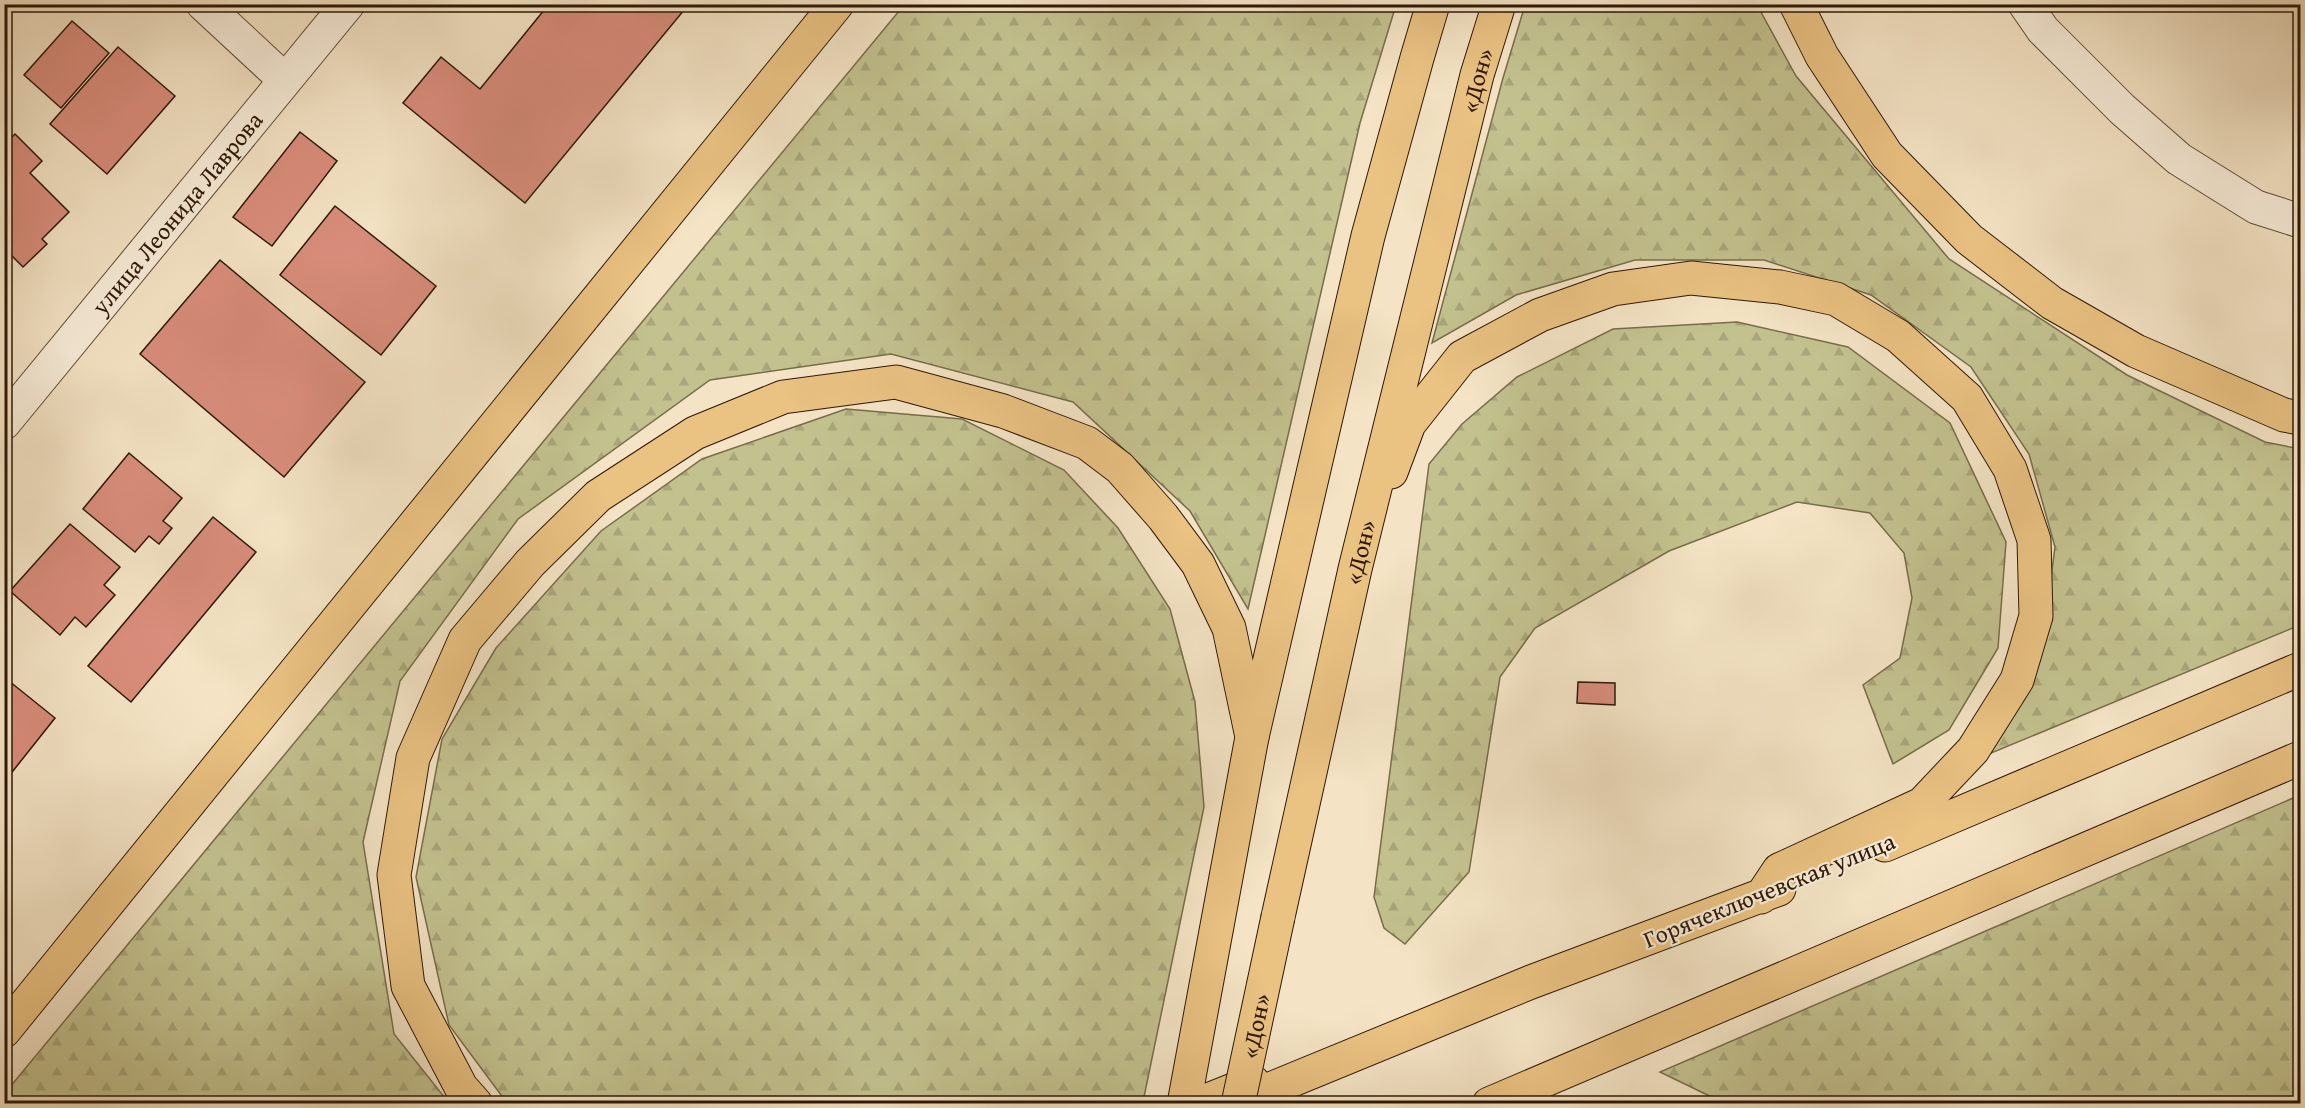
<svg xmlns="http://www.w3.org/2000/svg" width="2305" height="1108" viewBox="0 0 2305 1108" font-family="'Gentium Book Plus',serif">
	<style>
		.forest { fill: url(#forest-firs); stroke: #786d4b; stroke-width: 1.5 }
		.building { fill: #d98d7c; stroke: #2d1807; stroke-width: 1.5 }
		.lines { fill: none; stroke-linecap: round; stroke-linejoin: round }
		.minor-casing { stroke: #5f4b36; stroke-width: 35 }
		.major-casing { stroke: #2d1807; stroke-width: 35 }
		.highway-casing { stroke: #2d1807; stroke-width: 35 }
		.minor { stroke: #f8edd9; stroke-width: 33 }
		.major { stroke: #eac282; stroke-width: 33 }
		.highway { stroke: #eac282; stroke-width: 33 }
		.highway-bridge-casing { stroke: #2d1807; stroke-width: 35; stroke-linecap: butt }
		.highway-bridge { stroke: #eac282; stroke-width: 33 }
		.labels { text-anchor: middle; dominant-baseline: central; stroke-width: 4.5; stroke-linejoin: round; paint-order: stroke }
		.street-label { font-size: 24px; fill: #2d1807; stroke: #f8edd9 }
	</style>
	<defs>
		<pattern id="forest-firs" width="22" height="20" patternUnits="userSpaceOnUse" patternTransform="scale(1.5)"><rect width="22" height="20" fill="#c3c28f"/><path d="M5 1l3.5 6h-7zM16 11l3.5 6h-7z" fill="#a8a67a"/></pattern>
	</defs>
	<rect width="100%" height="100%" fill="#f4e4c5"/>
	<filter id="stains"><feTurbulence type="fractalNoise" baseFrequency=".00333" numOctaves="4"/><feColorMatrix values="0 0 0 0 .2 0 0 0 0 .09 0 0 0 0 .02 0 0 0 .5 -.17"/></filter>
	<radialGradient id="worn" r=".72"><stop offset=".6" stop-color="#630" stop-opacity="0"/><stop offset="1" stop-color="#630" stop-opacity=".3"/></radialGradient>
	<path class="forest" d="M904,5H1396L1360,123L1248,609L1190,511L1073,402L891,354L710,380L518,519L400,681L363,842L394,1034L449,1103L5,1104V1093Z
		M1525,5H1757L1796,76L1949,259L2127,375L2265,442L2300,449V625L1984,756L2042,647L2055,547L2029,454L1971,367L1871,295L1764,260H1635L1516,295L1432,343L1503,78Z
		M1737,322L1848,347L1950,423L2006,542L1998,648L1949,730L1893,764L1863,685L1900,658L1912,598L1904,553L1870,513L1797,502L1669,551L1535,628L1500,677L1469,872L1405,944L1384,928L1374,897L1429,464L1462,424L1517,377L1613,329Z
		M846,409L962,419L1064,470L1118,528L1170,609L1195,702L1204,807L1144,1097L1129,1104L507,1103L449,1025L416,877L442,739L496,648L601,531L702,459Z
		M2300,795V1103L1726,1104L1660,1072Z"/>
	<path class="building" d="M549,4H689L525,203L403,103L441,57L480,89Z
		M72,21L109,53L61,108L24,75Z
		M118,47L175,96L107,174L50,124Z
		M300,132L337,161L272,246L233,217Z
		M15,134L42,161L30,173L69,212L42,239L47,244L23,267L4,248V145Z
		M335,206L436,286L381,355L280,275Z
		M220,260L365,382L284,477L140,354Z
		M129,453L182,498L163,521L172,528L159,544L149,536L135,552L83,509Z
		M213,517L256,552L131,702L88,666Z
		M70,524L120,567L104,585L115,595L86,627L75,617L60,635L10,591Z
		M4,677L55,718L5,781H4Z
		M1578,682L1615,683V705L1577,703Z"/>
	<g class="lines">
		<defs>
			<g id="minor">
				<path d="M203,4L285,80"/>
				<path d="M2025,4L2043,30L2122,109L2179,159L2256,207L2300,221"/>
				<path id="s1" d="M4,423L348,4"/>
			</g>
			<path id="major" d="M1796,4L1822,56L1887,155L1969,239L2052,303L2136,351L2284,415L2300,418
				M1391,472L1409,424L1462,357L1540,315L1613,289L1691,278L1780,287L1836,299L1898,336L1967,398L2010,469L2034,540L2036,616L2017,680L1973,750L1922,804L1779,870L1761,897
				M1885,845L2300,669
				M4,1031L837,4
				M476,1104L461,1087L408,986L394,875L413,758L465,640L530,563L598,496L695,433L783,397L896,382L1003,411L1087,443L1120,468L1163,517L1198,564L1229,628L1252,737
				M1198,1104L1253,1082
				M1234,1104L1531,982L1779,889
				M1489,1104L2300,758"/>
			<g id="highway">
				<path id="s2" d="M1278,917L1355,569L1477,75L1499,4"/>
				<path d="M1184,1104L1252,737L1368,236L1417,58L1433,4"/>
			</g>
		</defs>
		<use href="#minor" class="minor-casing"/>
		<use href="#major" class="major-casing"/>
		<use href="#highway" class="highway-casing"/>
		<use href="#minor" class="minor"/>
		<use href="#major" class="major"/>
		<use href="#highway" class="highway"/>
		<defs>
			<g id="highway-bridge">
				<path id="s3" d="M1238,1104L1278,917"/>
			</g>
		</defs>
		<use href="#highway-bridge" class="highway-bridge-casing"/>
		<use href="#highway-bridge" class="highway-bridge"/>
	</g>
	<g class="labels">
		<g class="street-label">
			<text stroke="none"><textPath href="#s2" startOffset="860">«Дон»</textPath></text>
			<text stroke="none"><textPath href="#s1" startOffset="272">улица Леонида Лаврова</textPath></text>
			<text stroke="none"><textPath href="#s2" startOffset="374">«Дон»</textPath></text>
			<text transform="translate(1769 890) rotate(-22)">Горячеключевская улица</text>
			<text stroke="none"><textPath href="#s3" startOffset="80">«Дон»</textPath></text>
		</g>
	</g>
	<rect width="2305" height="1108" fill="none" stroke="#f4e4c5" stroke-width="24"/>
	<rect x="6" y="6" width="2293" height="1096" fill="none" stroke="#2d1807" stroke-width="3"/>
	<rect x="12" y="12" width="2281" height="1084" fill="none" stroke="#2d1807" stroke-width="1.5"/>
	<rect width="100%" height="100%" filter="url(#stains)"/>
	<rect width="100%" height="100%" fill="url(#worn)"/>
</svg>
